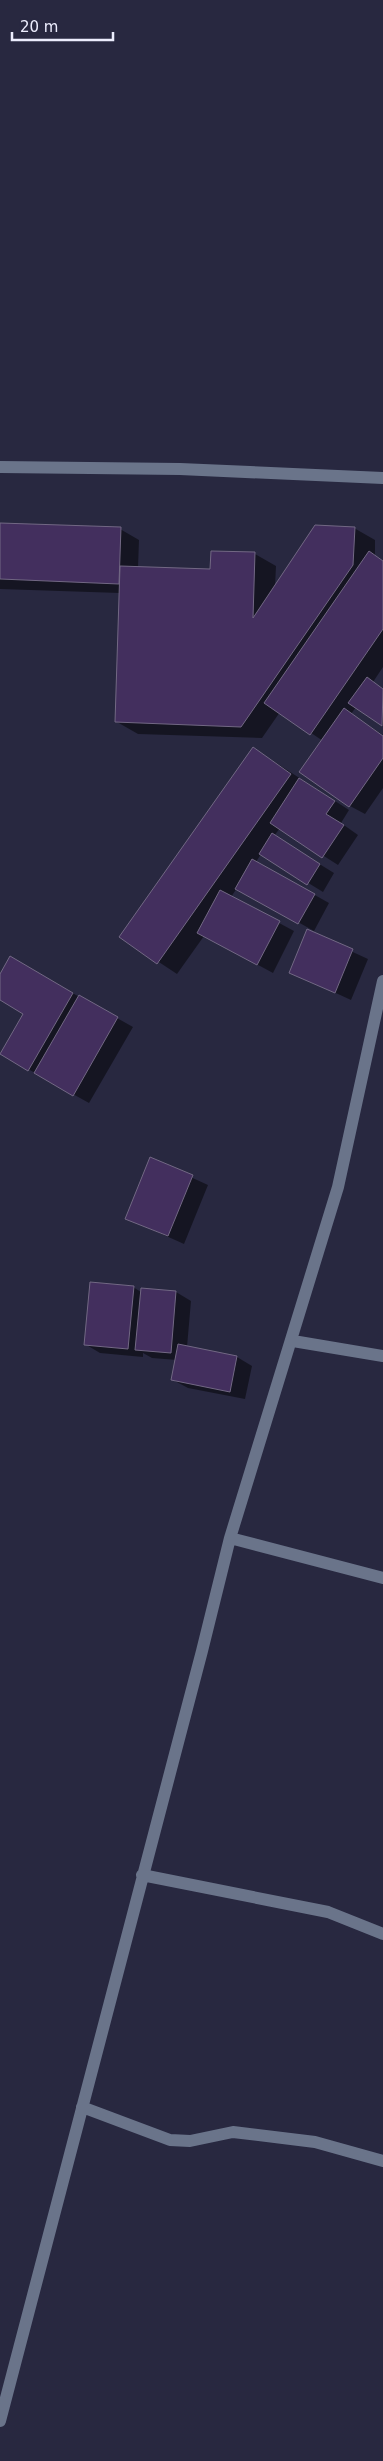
<svg xmlns="http://www.w3.org/2000/svg" width="383" height="2461" viewBox="0 0 383 2461" font-family="'DejaVu Sans',sans-serif">
	<style>
		.shadow { fill: #0007 }
		.building { fill: #432f5e; stroke: #726884 }
		.lines { fill: none; stroke-linecap: round; stroke-linejoin: round }
		.minor { stroke: #6a748a; stroke-width: 12 }
	</style>
	<rect width="100%" height="100%" fill="#282840"/>
	<path class="shadow" d="M0,525L120,529L139,540L138,568L211,570L255,554L276,566L275,587L354,528L375,540V556L383,561V667L373,682L383,689V726L356,707L351,714L383,735V788L365,814L350,806L323,741L280,712L262,738L138,734L117,722L120,593L0,589Z
		M253,748L349,810L341,823L358,835L338,865L280,828L274,836L334,873L323,892L261,854L256,862L329,903L314,931L237,888L231,897L294,931L273,973L204,936L177,974L121,937Z
		M307,931L368,959L351,1000L290,972Z
		M10,958L133,1027L89,1103L1,1054L24,1013L0,999V976Z
		M151,1159L208,1185L184,1244L126,1218Z
		M133,1287L141,1292L142,1289L176,1292L191,1301L187,1347L237,1357L252,1366L245,1399L188,1388L173,1380L177,1360L152,1358L143,1353V1357L100,1353L85,1344Z"/>
	<path class="building" d="M0,523L121,527L119,584L0,579Z
		M315,525L355,527L353,565L241,727L115,722L120,566L210,569L211,551L255,552L253,618Z
		M369,551L383,561V629L310,735L264,703Z
		M367,677L383,689L382,726L348,703Z
		M344,708L383,736V758L349,807L299,772Z
		M253,747L291,774L157,964L119,937Z
		M299,778L335,801L326,814L344,825L322,858L270,823Z
		M272,833L320,864L307,885L259,854Z
		M252,859L315,894L298,924L235,889Z
		M220,890L280,921L257,965L197,933Z
		M307,929L353,949L335,993L289,973Z
		M10,956L73,993L28,1071L0,1054L23,1014L0,1000V974Z
		M79,995L118,1017L73,1096L34,1073Z
		M150,1157L193,1175L168,1236L125,1219Z
		M90,1282L134,1286L128,1349L84,1345Z
		M141,1288L176,1291L171,1353L135,1350Z
		M178,1344L237,1356L230,1392L171,1380Z"/>
	<g class="lines">
		<path class="minor" d="M0,467L180,469L383,478
			M293,1341L383,1356
			M230,1538L383,1578
			M142,1875L328,1912L383,1934
			M82,2107L170,2140L190,2141L233,2132L315,2142L383,2161
			M0,2421L202,1651L230,1538L338,1187L383,981"/>
	</g>
	<path d="M12 32v8h101v-8" fill="none" stroke="#ecedfd" stroke-width="2.5"/>
	<text x="20" y="32" font-size="15" fill="#ecedfd" stroke="#282840" stroke-width="4" paint-order="stroke">20 m</text>
</svg>
